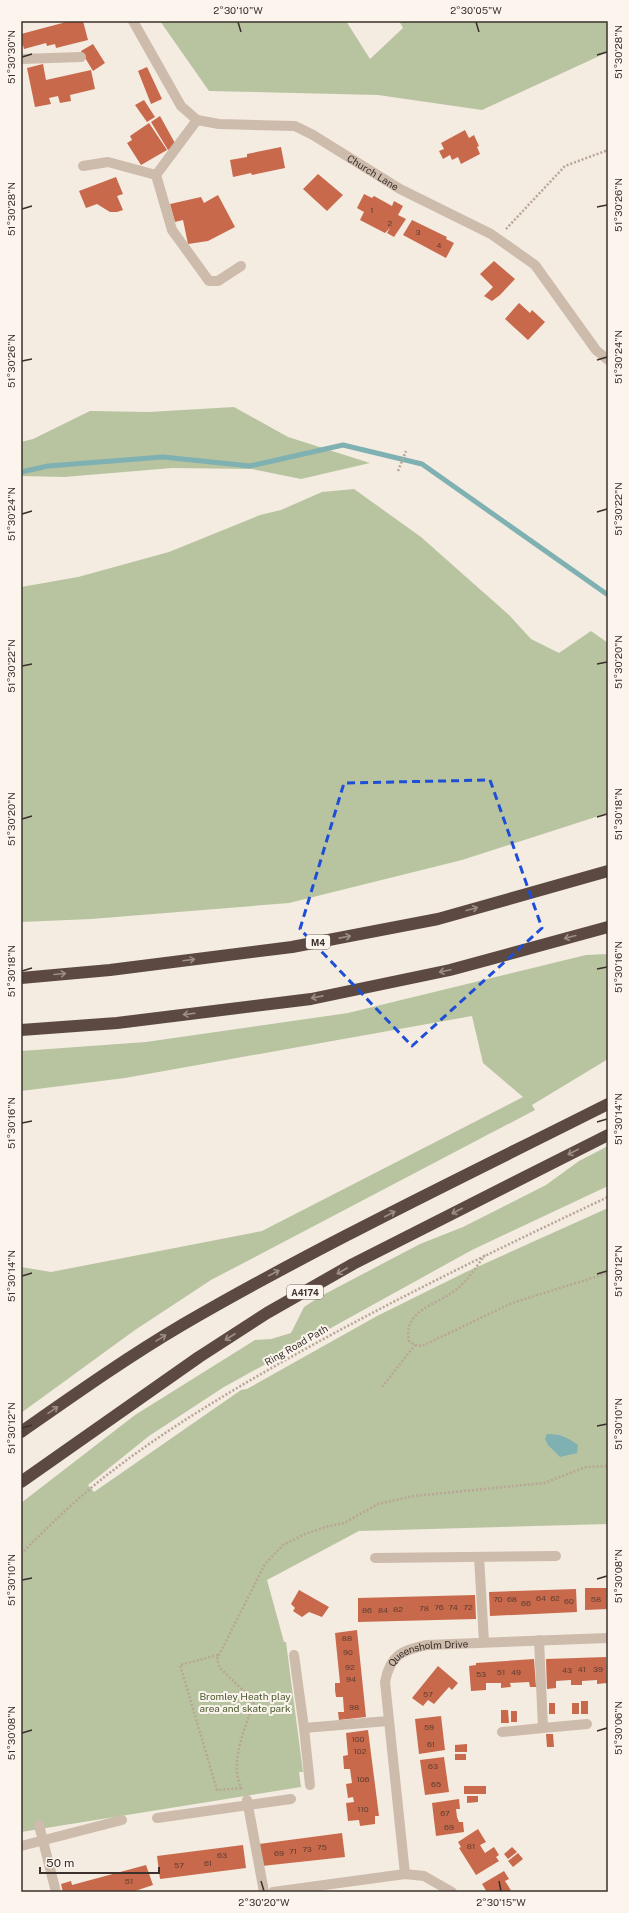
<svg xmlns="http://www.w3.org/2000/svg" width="629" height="1913" viewBox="0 0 629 1913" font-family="'Public Sans',sans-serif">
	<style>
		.green { fill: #b8c4a0 }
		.water { fill: #7fb0b2 }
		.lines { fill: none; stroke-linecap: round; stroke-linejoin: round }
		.stream { stroke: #7fb0b2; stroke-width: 5 }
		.building { fill: #c8694b }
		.path { stroke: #b9a596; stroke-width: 2.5; stroke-dasharray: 2 2; stroke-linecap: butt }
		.minor { stroke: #cdbbac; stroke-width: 10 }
		.highway { stroke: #5c4a42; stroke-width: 12 }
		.oneway { stroke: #9c8e87 }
		.marked { fill: none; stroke: #1d4ed8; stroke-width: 3; stroke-dasharray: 8 5; stroke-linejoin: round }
		.ticks { fill: none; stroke: #3b302b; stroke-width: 1.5 }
		.labels { text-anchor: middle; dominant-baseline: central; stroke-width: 4; stroke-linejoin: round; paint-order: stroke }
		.number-label { font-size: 8px; fill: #5e3e33 }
		.shield { fill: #fbf5ee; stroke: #756b66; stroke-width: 1 }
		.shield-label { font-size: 9px; font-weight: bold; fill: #3b302b }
		.street-label { font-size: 10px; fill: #3b302b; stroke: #fbf5ee }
		.park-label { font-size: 10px; fill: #4a5a2e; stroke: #fbf5ee }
		.neatline { fill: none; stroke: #3b302b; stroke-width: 1.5 }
		.ticks-label { font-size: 10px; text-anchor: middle; fill: #3b302b }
	</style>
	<rect width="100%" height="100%" fill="#f4ebe1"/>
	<path class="green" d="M160,21H346L370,59L403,28L399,21H608V52L482,110L378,95L209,91Z
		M234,407L288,437L370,463L301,479L252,469L172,468L64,477L21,476V442L33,439L90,411L149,412Z
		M354,489L421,537L509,615L531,639L559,653L591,631L608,643V813L462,860L289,903L91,919L21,922V587L78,577L169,552L260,515L281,510L322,492Z
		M608,954V1059L532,1105L535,1110L211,1280L135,1330L21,1413V1267L51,1272L262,1231L523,1097L483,1063L472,1016L125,1078L21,1091V1051L146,1042L348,1013L586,955Z
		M608,1146V1186L472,1250L224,1387L149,1436L88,1485L94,1492L241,1390L247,1389L377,1316L466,1272L608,1208V1524L359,1531L267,1580L284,1642H286L303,1772H299L301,1787L21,1832V1503L135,1415L255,1340L271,1339L291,1333L304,1307L321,1296L420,1244L463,1227L546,1185L579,1161Z"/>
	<path class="water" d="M547,1434C560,1434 567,1437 578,1445L577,1453L560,1457L548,1445L545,1439Z"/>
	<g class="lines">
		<path class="stream" d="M21,472L48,466L163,457L250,466L343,445L422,464L608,595"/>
	</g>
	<path class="building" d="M70,21H83L88,40L56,48L55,44L47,46L46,43L24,49L23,45L21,46V34Z
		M93,44L105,63L93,71L81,51Z
		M43,64L46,80L91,70L95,89L70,95L71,101L60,103L58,96L49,98L51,104L35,107L27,68Z
		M147,67L162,99L151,104L138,71Z
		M144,100L155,117L147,122L135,105Z
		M160,116L176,145L168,150L151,122Z
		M149,123L167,150L141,165L127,143L132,140L130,136Z
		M465,130L469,138L474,135L479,146L477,147L480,154L461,164L458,157L452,160L450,155L443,159L439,151L444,149L441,143Z
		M281,147L285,168L252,175L251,173L233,177L230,160L247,157V154Z
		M318,174L343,195L327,211L303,189Z
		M116,177L123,194L117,196L123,210L117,212H110L97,204L86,208L79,191Z
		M364,194L372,198L374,196L392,206L394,201L403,206L398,215L406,219L394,237L387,233L390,228L385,233L360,220L364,212L357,208Z
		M218,195L235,227L208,241L188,244L183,220L175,222L170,204L201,197L204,203Z
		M412,220L447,237L446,239L454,243L446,258L403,235Z
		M494,261L515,279L500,295L492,301L484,296L493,287L480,274Z
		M519,303L530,313L532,310L545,322L528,340L505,319Z
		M585,1588H608V1609L585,1610Z
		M576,1589L577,1612L490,1616L489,1592Z
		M299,1590L329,1607L322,1617L309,1612L302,1617L293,1611L295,1608L291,1604Z
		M475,1595L476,1619L358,1622V1598Z
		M357,1630L366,1717L339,1720L338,1712H344L343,1697H336L335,1690V1683H340L335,1633Z
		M606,1657L607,1683L597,1684V1680L582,1681V1685H571V1680L556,1681V1688L547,1689L546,1659Z
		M534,1659L536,1687H530L529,1682L510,1683L511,1687L501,1688V1683H486V1690L471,1691L469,1666L476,1665V1663Z
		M438,1666L458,1683L452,1690L449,1687L434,1704L428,1700L423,1706L412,1698Z
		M581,1701H588V1714H581Z
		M549,1703H555V1714H549Z
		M572,1703H579V1714H572Z
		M501,1710H508L509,1723H501Z
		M511,1711H517V1722H511Z
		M441,1716L445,1750L419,1754L415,1719Z
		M368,1730L379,1816H375V1824L360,1826L359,1820L348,1821L346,1803L354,1802L353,1797L348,1798L346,1784L352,1783L350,1769H344L343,1756L348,1755L346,1733Z
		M546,1734H553L554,1747H547Z
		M467,1744V1752H455V1745Z
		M455,1754H466V1760H455Z
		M444,1757L449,1792L425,1795L420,1760Z
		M464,1786H486V1794H464Z
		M467,1796H478V1802L467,1803Z
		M459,1799L460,1809H456L457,1817L459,1822H463L464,1832L436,1836L432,1803Z
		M478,1829L486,1842L480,1845L485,1853L494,1847L499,1855L496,1857L499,1861L476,1875L459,1848L461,1847L458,1842Z
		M342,1833L345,1857L262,1866L259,1844Z
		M243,1845L246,1868L160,1879L157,1856Z
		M512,1847L517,1852L508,1859L504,1854Z
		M518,1853L523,1859L513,1867L508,1861Z
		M146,1865L153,1885L132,1892H63L61,1884L71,1881L72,1885Z
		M504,1871L509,1879L505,1881L512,1892H487L482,1884Z"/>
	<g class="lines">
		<path class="path" d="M506,229L565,166L608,150
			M398,471L406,451
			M485,1255C476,1267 468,1280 457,1289C439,1304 402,1310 409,1341L415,1345L422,1346L512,1303L608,1273
			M382,1387L415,1345
			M21,1554C46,1529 70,1505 97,1483C150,1440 209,1404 268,1370C378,1307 493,1251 608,1197
			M218,1655L180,1665L217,1790L241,1788
			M242,1789C228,1763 246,1727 254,1701L220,1668L217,1659L265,1564L283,1545L305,1534L325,1527L344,1523L378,1504L414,1496L544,1483L586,1467L608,1466"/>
		<g class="minor">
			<path id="s1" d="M133,21L181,106L197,120L219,124L295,126L313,135L400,189L491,234L535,265L596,350L608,360"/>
			<path d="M21,59L81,57"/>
			<path d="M83,166L108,162L156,175L197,120"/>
			<path d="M156,175L172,230L209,281H218L241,266"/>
			<path d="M479,1557L484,1642"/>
			<path d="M375,1558L556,1556"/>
			<path d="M539,1640L543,1728L587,1724"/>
			<path d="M294,1655L304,1728L388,1721"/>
			<path d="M304,1728L310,1785"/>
			<path d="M502,1732L543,1728"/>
			<path d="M247,1800L264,1892"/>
			<path d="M157,1818L291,1799"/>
			<path d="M39,1825L56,1892"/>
			<path d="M21,1846L122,1820"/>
			<path id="s2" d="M405,1874L385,1682C390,1655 402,1650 427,1645L608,1638"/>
			<path d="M273,1892L405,1874L424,1876L452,1892"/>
		</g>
		<path class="highway" d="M21,978L110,970L292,947L438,919L608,871
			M21,1030L117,1023L311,999L450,970L608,927
			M21,1432C74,1395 126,1358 182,1325C320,1245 465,1176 608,1104
			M21,1482L199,1357L267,1313L353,1264L608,1135"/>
	</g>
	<defs><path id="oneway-shaft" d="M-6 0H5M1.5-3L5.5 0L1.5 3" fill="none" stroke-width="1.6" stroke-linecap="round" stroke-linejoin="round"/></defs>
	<g class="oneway">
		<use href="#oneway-shaft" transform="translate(472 909) rotate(-15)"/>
		<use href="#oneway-shaft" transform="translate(345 937) rotate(-11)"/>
		<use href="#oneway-shaft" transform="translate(570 937) rotate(165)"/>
		<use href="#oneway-shaft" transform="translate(189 960) rotate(-7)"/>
		<use href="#oneway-shaft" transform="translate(445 971) rotate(168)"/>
		<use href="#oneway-shaft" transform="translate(60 974) rotate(-5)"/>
		<use href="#oneway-shaft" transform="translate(317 997) rotate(169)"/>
		<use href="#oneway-shaft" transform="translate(189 1014) rotate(173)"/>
		<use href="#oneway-shaft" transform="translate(573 1152) rotate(153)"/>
		<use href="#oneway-shaft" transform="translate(457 1211) rotate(153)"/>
		<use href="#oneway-shaft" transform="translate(390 1214) rotate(-27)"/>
		<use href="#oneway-shaft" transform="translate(342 1271) rotate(150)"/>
		<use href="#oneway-shaft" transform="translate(274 1273) rotate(-27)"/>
		<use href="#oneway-shaft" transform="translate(230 1337) rotate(147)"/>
		<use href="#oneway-shaft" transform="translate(161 1338) rotate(-32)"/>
		<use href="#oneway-shaft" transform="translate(53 1410) rotate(-35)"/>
	</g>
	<path class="marked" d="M490,780L542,928L412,1046L300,929L344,783Z"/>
	<path class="ticks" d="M238,22L241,32M476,22L479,32M597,55L607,52M22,57L32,54M597,207L607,205M22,209L32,206M597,360L607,357M22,361L32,359M597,512L607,509M22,514L32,511M597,664L607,662M22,666L32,664M597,817L607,814M22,819L32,816M597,969L607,967M22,971L32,968M597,1122L607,1119M22,1123L32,1121M597,1274L607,1271M22,1276L32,1273M597,1426L607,1424M22,1428L32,1425M597,1579L607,1576M22,1580L32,1578M597,1731L607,1728M22,1733L32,1730M261,1881L264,1891M499,1881L501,1891"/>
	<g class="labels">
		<g class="number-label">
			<text x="372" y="210">1</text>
			<text x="390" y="223">2</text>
			<text x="418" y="232">3</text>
			<text x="439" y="245">4</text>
			<text x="541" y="1598">64</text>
			<text x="555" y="1598">62</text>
			<text x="498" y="1599">70</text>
			<text x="512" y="1599">68</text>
			<text x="596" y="1599">58</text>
			<text x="569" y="1601">60</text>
			<text x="526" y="1603">66</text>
			<text x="439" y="1607">76</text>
			<text x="453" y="1607">74</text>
			<text x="468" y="1607">72</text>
			<text x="424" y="1608">78</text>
			<text x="398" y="1609">82</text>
			<text x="367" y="1610">86</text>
			<text x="383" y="1610">84</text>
			<text x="347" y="1638">88</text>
			<text x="348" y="1652">90</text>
			<text x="350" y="1667">92</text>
			<text x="582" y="1669">41</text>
			<text x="598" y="1669">39</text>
			<text x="567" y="1670">43</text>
			<text x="501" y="1672">51</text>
			<text x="516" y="1672">49</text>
			<text x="481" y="1674">53</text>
			<text x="351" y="1679">94</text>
			<text x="428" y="1694">57</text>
			<text x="354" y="1707">98</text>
			<text x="429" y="1727">59</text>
			<text x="358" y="1739">100</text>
			<text x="431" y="1744">61</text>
			<text x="360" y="1751">102</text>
			<text x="433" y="1766">63</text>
			<text x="363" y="1779">106</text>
			<text x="436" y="1784">65</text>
			<text x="363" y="1809">110</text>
			<text x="445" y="1813">67</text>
			<text x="449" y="1827">69</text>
			<text x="471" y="1846">81</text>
			<text x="322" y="1847">75</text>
			<text x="307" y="1849">73</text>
			<text x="293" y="1851">71</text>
			<text x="279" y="1853">69</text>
			<text x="222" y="1855">63</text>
			<text x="208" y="1863">61</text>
			<text x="179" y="1865">57</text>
			<text x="129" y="1881">51</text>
		</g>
		<g class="shield">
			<rect x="306" y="935" width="24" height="14" rx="3"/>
			<rect x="287" y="1285" width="36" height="14" rx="3"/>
		</g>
		<g class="shield-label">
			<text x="318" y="942">M4</text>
			<text x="305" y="1292">A4174</text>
		</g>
		<g class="street-label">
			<text stroke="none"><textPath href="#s1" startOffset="308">Church Lane</textPath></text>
			<text transform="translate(296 1345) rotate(-30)">Ring Road Path</text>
			<text stroke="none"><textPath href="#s2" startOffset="253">Queensholm Drive</textPath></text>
		</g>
		<g class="park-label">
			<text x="245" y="1696">Bromley Heath play<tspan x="245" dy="12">area and skate park</tspan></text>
		</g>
	</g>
	<rect width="629" height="1913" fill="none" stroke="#fbf5ee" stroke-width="44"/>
	<path d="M40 1867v6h119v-6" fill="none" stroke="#3b302b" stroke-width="2"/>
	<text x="46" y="1867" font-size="12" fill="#3b302b" stroke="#fbf5ee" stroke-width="3" paint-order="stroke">50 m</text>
	<rect x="22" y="22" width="585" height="1869" class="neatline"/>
	<g class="ticks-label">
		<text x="238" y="14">2°30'10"W</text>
		<text x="476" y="14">2°30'05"W</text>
		<text transform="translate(618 52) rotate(-90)" y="4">51°30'28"N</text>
		<text transform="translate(11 57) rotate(-90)" y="4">51°30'30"N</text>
		<text transform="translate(618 205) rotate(-90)" y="4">51°30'26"N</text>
		<text transform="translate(11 209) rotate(-90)" y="4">51°30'28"N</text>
		<text transform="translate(618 357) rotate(-90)" y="4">51°30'24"N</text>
		<text transform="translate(11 361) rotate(-90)" y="4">51°30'26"N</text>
		<text transform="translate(618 509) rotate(-90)" y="4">51°30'22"N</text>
		<text transform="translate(11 514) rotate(-90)" y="4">51°30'24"N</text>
		<text transform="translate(618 662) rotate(-90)" y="4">51°30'20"N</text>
		<text transform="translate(11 666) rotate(-90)" y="4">51°30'22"N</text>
		<text transform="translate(618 814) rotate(-90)" y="4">51°30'18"N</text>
		<text transform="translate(11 819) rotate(-90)" y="4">51°30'20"N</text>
		<text transform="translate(618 967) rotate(-90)" y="4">51°30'16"N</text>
		<text transform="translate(11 971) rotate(-90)" y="4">51°30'18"N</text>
		<text transform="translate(618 1119) rotate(-90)" y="4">51°30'14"N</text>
		<text transform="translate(11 1123) rotate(-90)" y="4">51°30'16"N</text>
		<text transform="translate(618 1271) rotate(-90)" y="4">51°30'12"N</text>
		<text transform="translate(11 1276) rotate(-90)" y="4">51°30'14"N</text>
		<text transform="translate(618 1424) rotate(-90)" y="4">51°30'10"N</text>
		<text transform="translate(11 1428) rotate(-90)" y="4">51°30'12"N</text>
		<text transform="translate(618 1576) rotate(-90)" y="4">51°30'08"N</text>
		<text transform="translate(11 1580) rotate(-90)" y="4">51°30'10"N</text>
		<text transform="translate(618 1728) rotate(-90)" y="4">51°30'06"N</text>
		<text transform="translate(11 1733) rotate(-90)" y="4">51°30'08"N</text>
		<text x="264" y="1906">2°30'20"W</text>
		<text x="501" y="1906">2°30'15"W</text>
	</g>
</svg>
